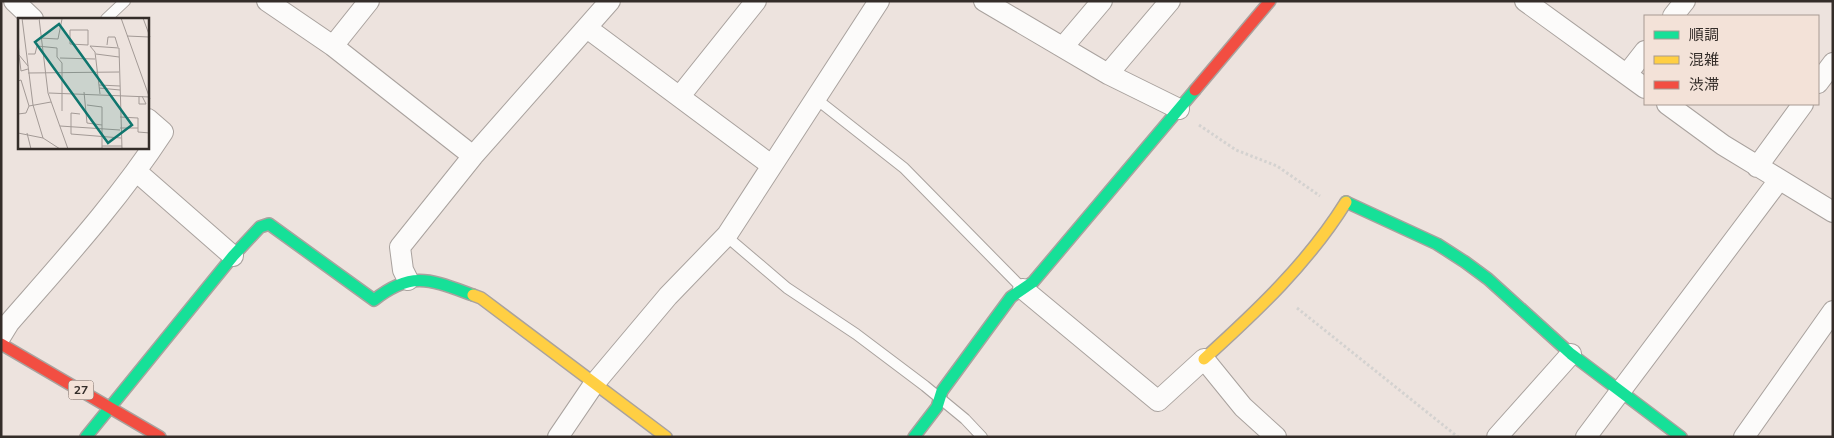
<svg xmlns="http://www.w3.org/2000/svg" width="1834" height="438" viewBox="0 0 1834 438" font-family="'Nunito Sans','Noto Sans JP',sans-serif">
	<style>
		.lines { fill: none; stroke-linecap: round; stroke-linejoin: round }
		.lane-casing { stroke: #a9a29e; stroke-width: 12 }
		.street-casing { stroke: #a9a29e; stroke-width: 22 }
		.fast-casing { stroke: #a9a29e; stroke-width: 14 }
		.slow-casing { stroke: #a9a29e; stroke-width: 14 }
		.jam-casing { stroke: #a9a29e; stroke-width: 14 }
		.path { stroke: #d4d2d0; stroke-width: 3; stroke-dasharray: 2.5 2.5; stroke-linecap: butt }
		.lane { stroke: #fcfbfa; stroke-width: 10 }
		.street { stroke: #fcfbfa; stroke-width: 20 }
		.fast { stroke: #16e098; stroke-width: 11 }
		.slow { stroke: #ffcf43; stroke-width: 11 }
		.jam { stroke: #f24e42; stroke-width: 11 }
		.labels { text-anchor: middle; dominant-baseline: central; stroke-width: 5; stroke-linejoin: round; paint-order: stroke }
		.shield { fill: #f3e2d8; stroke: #6d635e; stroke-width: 1 }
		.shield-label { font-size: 12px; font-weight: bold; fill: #342d29 }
		.inset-road { fill: none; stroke: #a39a96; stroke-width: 1 }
		.view { fill: #0f766e; fill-opacity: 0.15; stroke: #0f766e; stroke-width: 2.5 }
		.inset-edge { fill: none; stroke: #342d29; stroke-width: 2.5 }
	</style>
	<rect width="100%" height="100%" fill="#ede3de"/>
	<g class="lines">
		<defs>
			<path id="lane" d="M106,19L125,1
				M815,98L904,168L1022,288
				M726,236L787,288L856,334L925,386L965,419L982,437"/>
			<path id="street" d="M14,1L33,19
				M267,1L333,46L369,1
				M984,1L1108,74L1179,109
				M1525,1L1645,88
				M1673,16L1685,1
				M587,28L771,165
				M333,46L473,156
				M1063,47L1102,1
				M1108,74L1170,1
				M1627,74L1645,51
				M1818,83L1833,63
				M680,96L756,1
				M1667,104L1723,145L1833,212
				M1757,167L1803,104
				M137,172L233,256
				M408,280L403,270L400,247L473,156L610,1
				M1023,289L1158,401L1204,359L1243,407L1276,437
				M1,336L9,323C63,261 118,201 163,132L148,119
				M558,437L594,384L668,296L727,235L879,1
				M1497,437L1571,354
				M1586,437L1779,180
				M1744,437L1833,311"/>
			<path id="fast" d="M1346,202L1437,244L1465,262L1488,279L1571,354L1681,437
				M86,437L233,256L260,227L269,224L374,300C412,270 431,280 473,295
				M914,437L937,407L942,391L1011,297L1033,282L1195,90"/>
			<path id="slow" d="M473,295L481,298L666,437
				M1204,359C1257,311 1308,263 1346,202"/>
			<path id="jam" d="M1195,90L1270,1
				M1,344L160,437"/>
		</defs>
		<use href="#lane" class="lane-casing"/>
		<use href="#street" class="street-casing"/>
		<use href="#fast" class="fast-casing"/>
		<use href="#slow" class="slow-casing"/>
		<use href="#jam" class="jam-casing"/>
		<path class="path" d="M1199,125L1236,150L1277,166L1320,196
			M1297,308L1458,437"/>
		<use href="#lane" class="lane"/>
		<use href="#street" class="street"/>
		<use href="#fast" class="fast"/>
		<use href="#slow" class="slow"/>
		<use href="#jam" class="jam"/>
	</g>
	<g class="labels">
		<rect class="shield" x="68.5" y="380.5" width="25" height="19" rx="4"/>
		<g class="shield-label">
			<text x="81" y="390">27</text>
		</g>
	</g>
	<g transform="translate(18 18)">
		<rect width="131" height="131" fill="#ede3de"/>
		<path class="inset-road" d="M4,0L15,87L25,120L42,131M21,0L30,75L50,131M103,0L132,81M125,0L132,19M4,1H20M52,12H70V27L52,26ZM109,18L131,19M22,20L40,21L44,1M0,21L1,37L10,48M89,27L90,19H97L100,29M72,28L101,30L104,131M72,28L77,34L82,76M10,36H17L19,28L39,30V39L44,45V93M78,36L101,39M1,37L3,53L10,51M42,40L77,41M10,55L101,54M0,63L3,62L11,88L8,95L0,96M81,67L102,68M81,70L102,72M66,74L69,105L84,107M31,75L132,79M121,78V86H128L124,78M69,87L84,89V131M11,88L33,84M62,96L53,95V116L103,120M102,99L120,100V114L132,115M42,108L102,112M102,110H120M0,115L25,120M9,115L13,131M84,128H104"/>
		<path class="view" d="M41,6L114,107L90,125L17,24Z"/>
		<rect width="131" height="131" class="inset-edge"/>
	</g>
	<rect width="1834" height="438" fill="none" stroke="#342d29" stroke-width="5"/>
	<rect x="1644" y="15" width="175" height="90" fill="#f3e2d8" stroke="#a79a92"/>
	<rect x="1654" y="31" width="25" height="8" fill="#16e098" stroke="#a79a92"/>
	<text x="1689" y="40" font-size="15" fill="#342d29">順調</text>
	<rect x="1654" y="56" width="25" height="8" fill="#ffcf43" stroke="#a79a92"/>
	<text x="1689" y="65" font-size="15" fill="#342d29">混雑</text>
	<rect x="1654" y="81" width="25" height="8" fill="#f24e42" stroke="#a79a92"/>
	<text x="1689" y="90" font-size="15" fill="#342d29">渋滞</text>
</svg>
